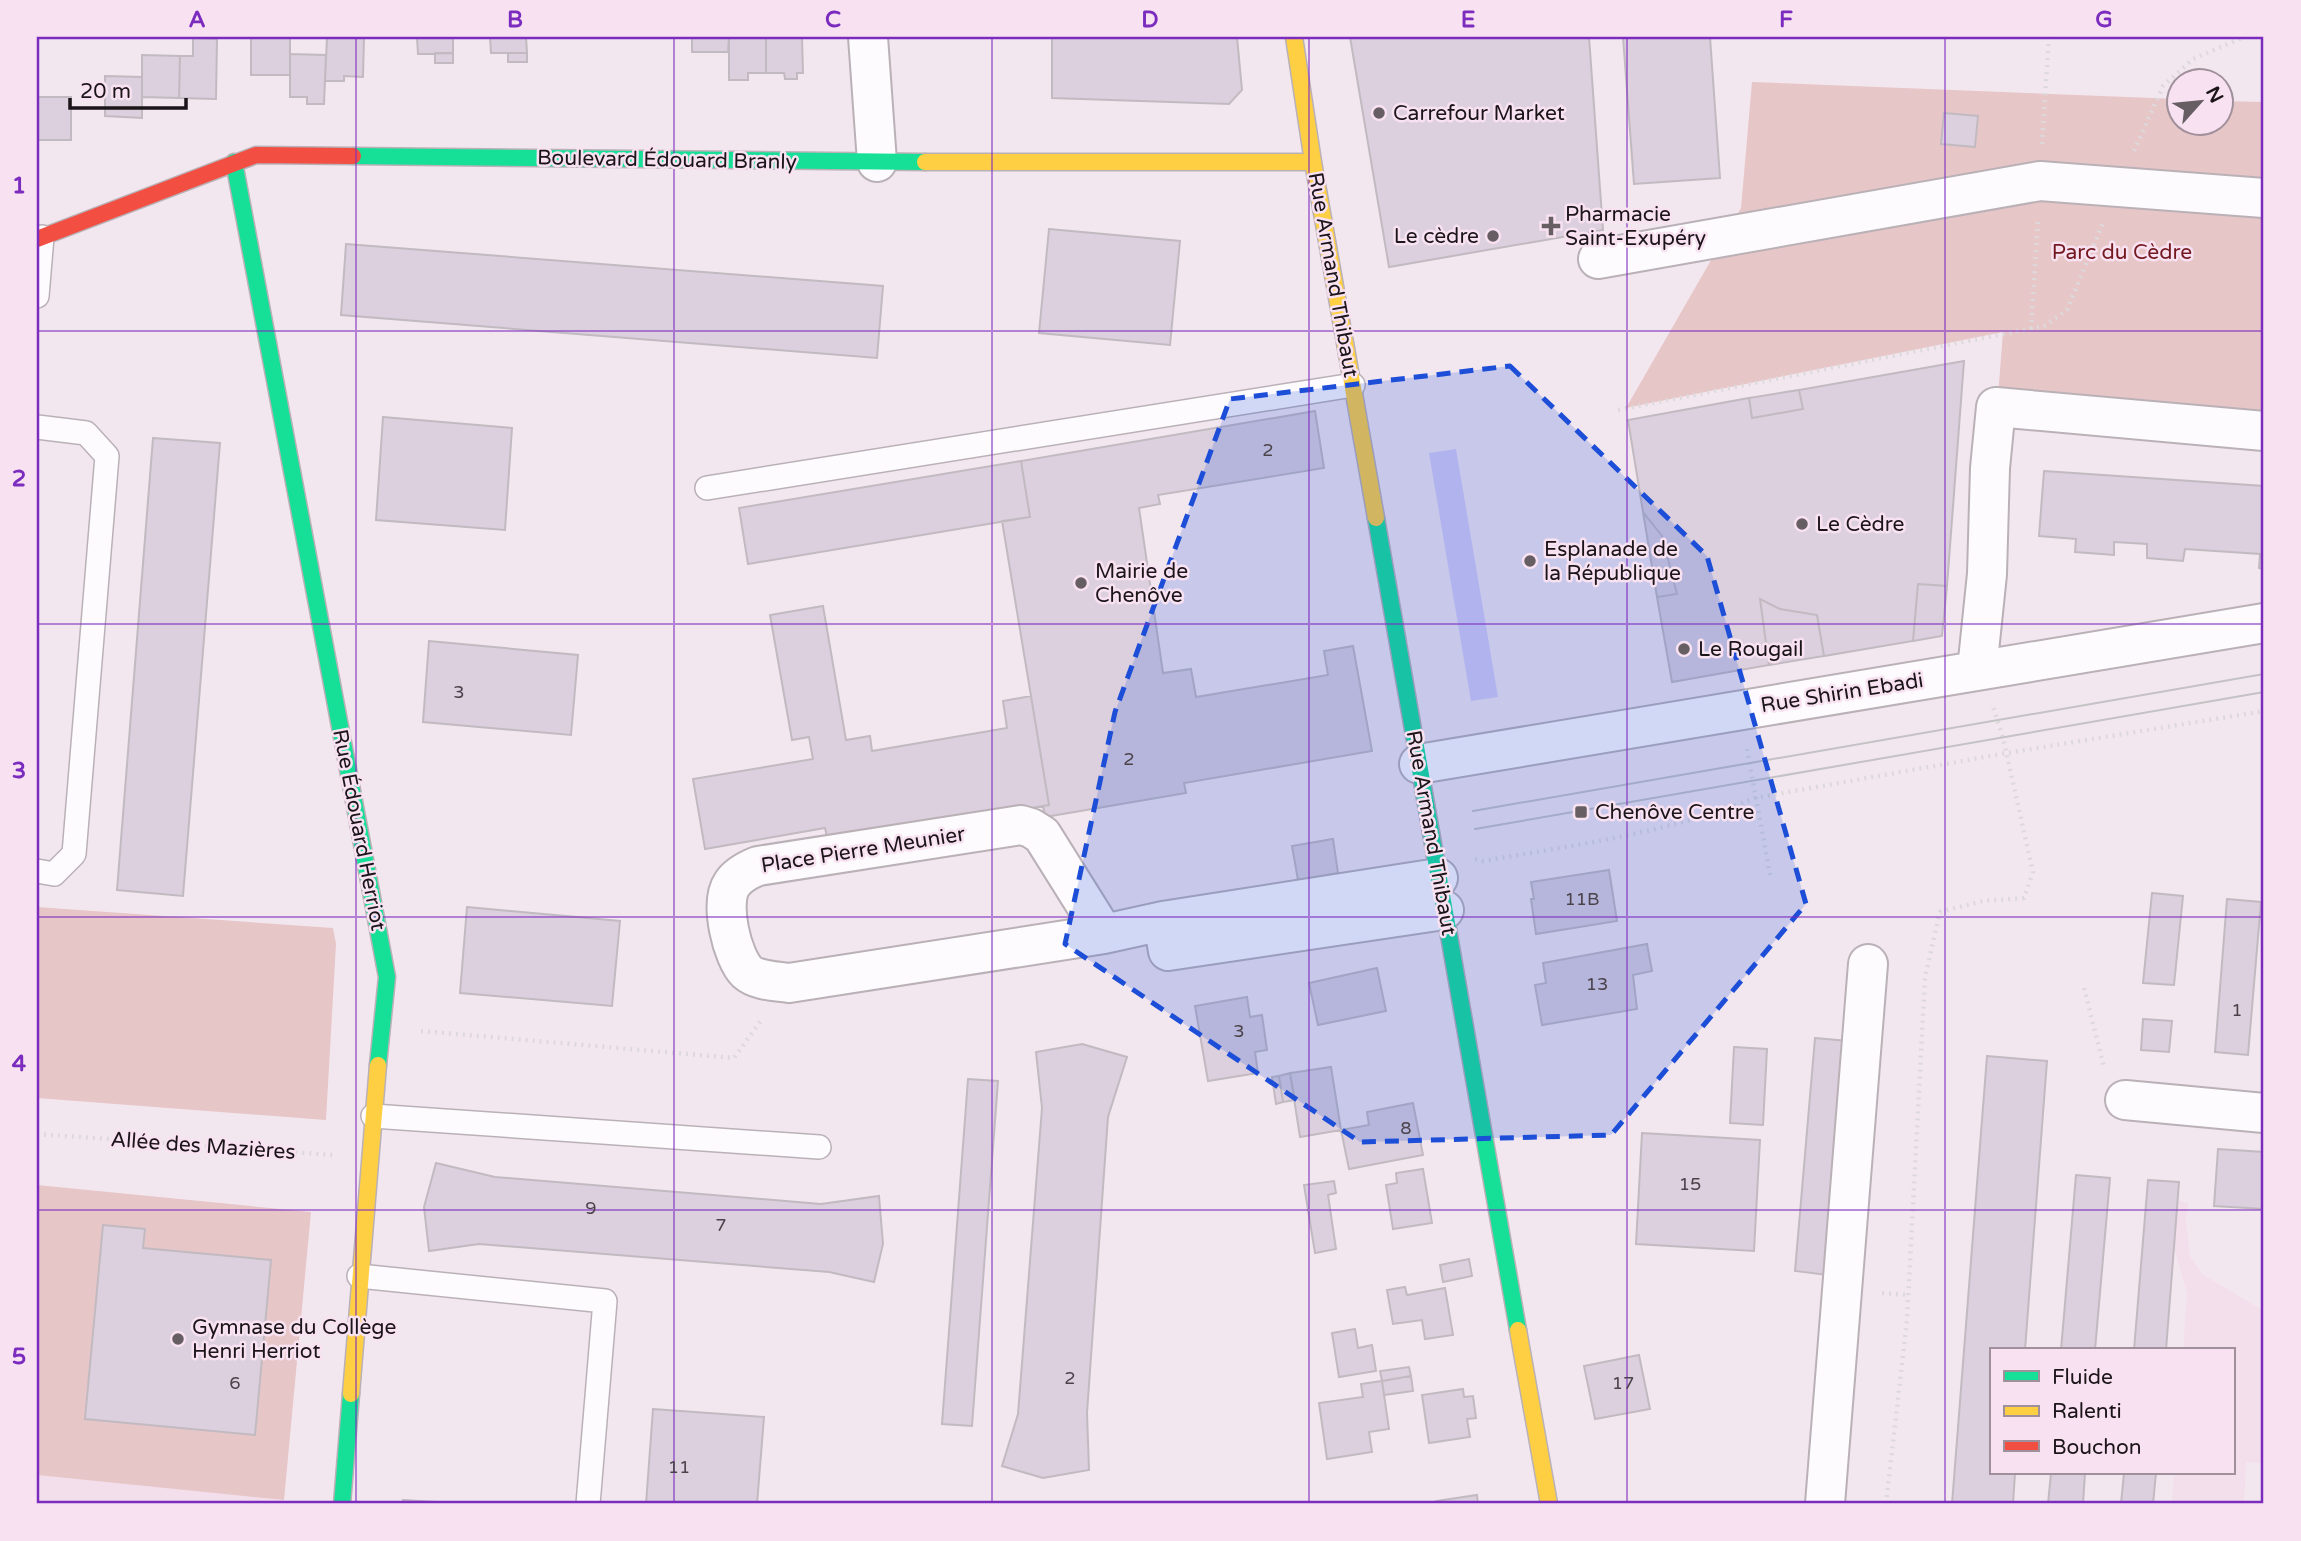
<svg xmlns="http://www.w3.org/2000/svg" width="2301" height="1541" viewBox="0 0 2301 1541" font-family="'Varela Round',sans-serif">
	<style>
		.built { fill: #f3deec }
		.green { fill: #e7c6c8 }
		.water { fill: #d6ccf5 }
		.building { fill: #dccfde; stroke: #c2bac1; stroke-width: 2 }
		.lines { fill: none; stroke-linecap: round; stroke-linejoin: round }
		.lane-casing { stroke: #bab1b7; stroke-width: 26 }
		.street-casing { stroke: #bab1b7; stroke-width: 42 }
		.fast-casing { stroke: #bab1b7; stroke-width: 19 }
		.slow-casing { stroke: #bab1b7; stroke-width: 19 }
		.jam-casing { stroke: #bab1b7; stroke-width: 19 }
		.path { stroke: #ddd9db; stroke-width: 4.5; stroke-dasharray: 2 5; stroke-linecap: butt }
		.lane { stroke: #fdfbfd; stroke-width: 23 }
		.street { stroke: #fdfbfd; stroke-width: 38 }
		.fast { stroke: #16e098; stroke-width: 16 }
		.slow { stroke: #ffcf43; stroke-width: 16 }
		.jam { stroke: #f24e42; stroke-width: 16 }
		.tram { stroke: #c4c2c4; stroke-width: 2 }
		.marked { fill: #1d4ed8; fill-opacity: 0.2; stroke: #1d4ed8; stroke-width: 5; stroke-dasharray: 14 9; stroke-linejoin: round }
		.grid { fill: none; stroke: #7b2cbf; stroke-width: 2; stroke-opacity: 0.55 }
		.poi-dot { fill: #675e64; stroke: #f8e2f1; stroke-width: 2.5 }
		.labels { text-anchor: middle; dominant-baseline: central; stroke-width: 5; stroke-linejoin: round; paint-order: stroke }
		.number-label { font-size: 18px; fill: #4b434a }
		.poi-label { font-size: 21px; fill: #1b1419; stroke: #f8e2f1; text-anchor: start }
		.street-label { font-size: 21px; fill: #1b1419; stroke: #f8e2f1 }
		.park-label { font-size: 21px; fill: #73181f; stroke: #f8e2f1 }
		.neatline { fill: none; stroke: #7b2cbf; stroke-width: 2.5 }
		.grid-label { font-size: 23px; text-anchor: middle; font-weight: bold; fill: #7b2cbf }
	</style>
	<rect width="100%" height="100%" fill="#f3e7ef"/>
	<path class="built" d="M2178,1201L2188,1203L2186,1220L2190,1256L2202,1274L2264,1311V1463L2246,1462L2244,1504H2172L2174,1473H2233V1350H2183L2187,1293L2174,1247Z
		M37,1475L284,1500L283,1504H37Z"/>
	<path class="green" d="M1752,82L2178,99V122H2220L2221,101L2264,102V417L1998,396L2003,332L1626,408L1741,208Z
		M37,907L333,928L336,944L326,1120L37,1098Z
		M37,1185L311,1212L284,1500L37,1475Z"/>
	<path class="water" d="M1456,449L1498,697L1471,701L1429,453Z"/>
	<path class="building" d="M251,37H290V75H251Z
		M327,37H364L363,77L344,76V81H325Z
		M417,37H453V53L418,54Z
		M490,37H526L527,53H491Z
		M692,37H729L728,52H692Z
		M729,37H766V73H748V80H729Z
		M766,37H802L803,73H797V79H785L784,73H766Z
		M1052,37H1237L1242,90L1229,104L1052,98Z
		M1350,37H1589L1603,230L1389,267Z
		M1623,37H1710L1720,178L1634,184Z
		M193,38L217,39L216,99L179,98L180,56H193Z
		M435,53H453V63H435Z
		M508,53H527V62H508Z
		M290,54L326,55L324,104H307V97H290Z
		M142,55L180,56L179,98L142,97Z
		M105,76L142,77V118L105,116Z
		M37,97H71V140H37Z
		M1944,113L1978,116L1975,147L1941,144Z
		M1049,229L1180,241L1170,345L1039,333Z
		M346,244L883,286L877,358L341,315Z
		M1964,361L1947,586L1918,584L1913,641L1824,656L1817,615L1780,609L1760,599L1769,665L1672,682L1657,597L1677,594L1662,536L1643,512L1628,420L1749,398L1752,418L1803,409L1799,390Z
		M1799,390L1803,409L1752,418L1749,398Z
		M1315,411L1324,468L1158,495L1160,504L1139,508L1163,673L1191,669L1196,697L1328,675L1324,651L1353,646L1372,751L1184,783L1186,793L1045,817L1043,806L1049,805L1002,521L1030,517L1021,461Z
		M383,417L512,428L505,530L376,520Z
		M153,438L220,443L183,896L117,890Z
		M1021,461L1030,517L748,564L739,508Z
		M2044,471L2264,486V569L2259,568L2260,554L2185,549L2183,561L2147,558V544L2114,542V555L2075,552L2076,539L2039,536Z
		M1643,512L1662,536L1677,594L1657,597Z
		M1918,584L1947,586L1942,636L1913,641Z
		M1760,599L1780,609L1817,615L1824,656L1769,665Z
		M823,606L846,740L870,736L872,751L1007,728L1003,701L1031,696L1049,805L828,842L825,828L705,849L693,779L813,759L809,737L792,740L770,615Z
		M429,641L578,655L571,735L423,722Z
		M1333,839L1338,873L1298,880L1292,846Z
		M1609,870L1617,921L1536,934L1531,899H1534L1531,882Z
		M2152,893L2183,896L2174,985L2143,983Z
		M2227,899L2261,902L2248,1055L2215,1052Z
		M467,907L620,921L612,1006L460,993Z
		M1647,944L1652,971L1633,975L1637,1009L1542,1025L1535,985L1546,983L1543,963Z
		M1377,968L1386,1011L1318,1025L1309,983Z
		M1247,997L1250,1017L1262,1015L1267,1050L1255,1052L1258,1073L1208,1081L1195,1006Z
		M2143,1019L2172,1021L2169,1052L2141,1050Z
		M1815,1038L1848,1041L1827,1275L1795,1271Z
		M1082,1044L1127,1057L1108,1117L1087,1413L1089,1470L1043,1478L1002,1466L1018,1414L1042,1108L1036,1052Z
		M1734,1047L1767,1049L1763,1125L1730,1123Z
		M1987,1056L2047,1061L2025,1350H1991V1473H2015L2013,1504H1952Z
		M1331,1067L1341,1130L1300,1137L1290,1073Z
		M1290,1073L1295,1100L1283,1102L1279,1076Z
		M1279,1076L1283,1102L1276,1104L1272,1077Z
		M968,1079L998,1081L972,1426L942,1424Z
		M1413,1103L1423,1155L1349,1169L1341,1130L1369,1125L1367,1112Z
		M1642,1133L1760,1140L1754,1251L1636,1244Z
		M2218,1149L2264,1152V1209L2214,1206Z
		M436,1163L495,1177L821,1204L879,1196L883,1244L874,1282L829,1272L479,1244L429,1251L424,1207Z
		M1423,1169L1432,1223L1393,1229L1386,1185L1397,1183L1396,1173Z
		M2076,1175L2110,1178L2095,1350H2061Z
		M2148,1180L2179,1182L2166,1350H2134Z
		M1334,1181L1336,1193L1328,1195L1336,1249L1315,1253L1304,1185Z
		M103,1225L145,1229L143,1248L271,1260L255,1435L85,1419Z
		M1469,1259L1472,1276L1443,1282L1440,1265Z
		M1405,1287L1407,1295L1445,1288L1453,1335L1425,1339L1422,1320L1393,1324L1387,1290Z
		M1355,1329L1358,1348L1372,1345L1376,1371L1339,1377L1332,1333Z
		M1639,1355L1650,1409L1595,1419L1584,1366Z
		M1409,1367L1411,1376L1382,1381L1380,1371Z
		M1411,1376L1413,1391L1384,1395L1382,1381Z
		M1382,1381L1389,1429L1369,1432L1372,1452L1327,1459L1319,1403L1363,1397L1361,1384Z
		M1463,1389L1464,1397L1473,1396L1476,1418L1467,1419L1470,1437L1429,1443L1422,1395Z
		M653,1409L764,1417L757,1504H646Z
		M2051,1473H2085L2083,1504H2048Z
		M2124,1473H2156L2153,1504H2121Z
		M1477,1495L1478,1504H1436V1501Z
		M403,1500L470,1504H403Z"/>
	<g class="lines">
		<defs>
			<path id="lane" d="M37,296L42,237
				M37,427L86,433L107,456L74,854L54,874L37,871
				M707,488L1353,385
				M373,1116L819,1147
				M359,1276L605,1301L588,1504"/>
			<path id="street" d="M868,37L877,162
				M1598,259L2040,181L2264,198
				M1977,670L1987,574L1990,468L1996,407L2264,431
				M1419,764L2264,623
				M1438,878L1163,921L1168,951L1444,910
				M1104,934L789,983C776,981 757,981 747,972C732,957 719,903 732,884C738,875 748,870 758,866L1021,825L1031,828L1042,835L1104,934L1163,921
				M2125,1100L2264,1113
				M1825,1504L1868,964"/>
			<path id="fast" d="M353,156L925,162
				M234,162L387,977L378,1065
				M1376,518L1518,1330
				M342,1504L351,1394"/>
			<path id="slow" d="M1294,37L1313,162L1376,518
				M925,162H1313
				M1518,1330L1549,1504
				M351,1394L378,1065"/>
			<path id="jam" d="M37,239L256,155L353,156"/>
		</defs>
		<use href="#lane" class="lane-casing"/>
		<use href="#street" class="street-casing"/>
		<use href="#fast" class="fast-casing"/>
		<use href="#slow" class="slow-casing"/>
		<use href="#jam" class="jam-casing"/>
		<path class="path" d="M2042,144L2049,37
			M2134,151L2163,86L2193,59L2244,37
			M2031,329L2038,219
			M1618,410L2044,326L2067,310L2103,223
			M1747,749L1771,880
			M1475,859L1483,861C1575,845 1668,833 1755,798L2007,753L2264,711
			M2084,988L2104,1067
			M421,1031L734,1058L762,1019
			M37,1134L333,1155
			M1882,1293L1909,1295
			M1886,1504L1907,1320L1925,977L1940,912L1983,901L2024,898L2033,872L2003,738L1993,707"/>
		<use href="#lane" class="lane"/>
		<use href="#street" class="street"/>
		<use href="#fast" class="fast"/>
		<use href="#slow" class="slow"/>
		<use href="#jam" class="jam"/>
		<path class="tram" d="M1473,811L2264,674
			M1475,829L2264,692"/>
	</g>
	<path class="marked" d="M1510,366L1707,556L1806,904L1611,1135L1360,1142L1065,944L1115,712L1230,399Z"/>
	<path class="grid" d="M356,37V1504M674,37V1504M992,37V1504M1309,37V1504M1627,37V1504M1945,37V1504M37,331H2264M37,624H2264M37,917H2264M37,1210H2264"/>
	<g class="poi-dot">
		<circle cx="1379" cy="113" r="7"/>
		<path d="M1547.5 215.5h7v7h7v7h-7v7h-7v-7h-7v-7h7z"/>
		<circle cx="1493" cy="236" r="7"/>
		<circle cx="1802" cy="524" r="7"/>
		<circle cx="1530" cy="561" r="7"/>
		<circle cx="1081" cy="583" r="7"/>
		<circle cx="1684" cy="649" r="7"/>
		<rect x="1574" y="805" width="14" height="14" rx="3.5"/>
		<circle cx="178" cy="1339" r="7"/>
	</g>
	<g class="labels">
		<g class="number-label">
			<text x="1268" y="450">2</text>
			<text x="459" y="692">3</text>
			<text x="1129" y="759">2</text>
			<text x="1582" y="899">11B</text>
			<text x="1597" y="984">13</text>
			<text x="2237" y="1010">1</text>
			<text x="1239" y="1031">3</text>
			<text x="1406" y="1128">8</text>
			<text x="1690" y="1184">15</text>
			<text x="591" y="1208">9</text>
			<text x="721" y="1225">7</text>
			<text x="1070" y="1378">2</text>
			<text x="235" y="1383">6</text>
			<text x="1623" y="1383">17</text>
			<text x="679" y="1467">11</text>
		</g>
		<g class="poi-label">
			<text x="1393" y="113">Carrefour Market</text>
			<text x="1565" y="214">Pharmacie<tspan x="1565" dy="24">Saint-Exupéry</tspan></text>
			<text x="1479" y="236" text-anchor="end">Le cèdre</text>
			<text x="1816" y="524">Le Cèdre</text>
			<text x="1544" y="549">Esplanade de<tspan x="1544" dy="24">la République</tspan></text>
			<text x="1095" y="571">Mairie de<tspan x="1095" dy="24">Chenôve</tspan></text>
			<text x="1698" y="649">Le Rougail</text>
			<text x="1595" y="812">Chenôve Centre</text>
			<text x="192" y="1327">Gymnase du Collège<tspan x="192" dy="24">Henri Herriot</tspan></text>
		</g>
		<g class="street-label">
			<text transform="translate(667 160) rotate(1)">Boulevard Édouard Branly</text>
			<text transform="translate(1333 275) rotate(80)">Rue Armand Thibaut</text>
			<text transform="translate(1842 693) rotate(-9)">Rue Shirin Ebadi</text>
			<text transform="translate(359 830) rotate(79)">Rue Édouard Herriot</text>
			<text transform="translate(1431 833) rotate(80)">Rue Armand Thibaut</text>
			<text transform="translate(863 850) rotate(-9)">Place Pierre Meunier</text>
			<text transform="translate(203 1146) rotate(4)">Allée des Mazières</text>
		</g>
		<g class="park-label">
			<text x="2122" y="252">Parc du Cèdre</text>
		</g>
	</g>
	<rect width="2301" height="1541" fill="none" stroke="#f8e2f1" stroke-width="77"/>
	<rect x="1990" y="1348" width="245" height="126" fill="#f8e2f1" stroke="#a0909b" stroke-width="2"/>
	<rect x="2004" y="1371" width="35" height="10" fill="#16e098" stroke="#a0909b" stroke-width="2"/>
	<text x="2052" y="1384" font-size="21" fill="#1b1419">Fluide</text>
	<rect x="2004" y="1406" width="35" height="10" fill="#ffcf43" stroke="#a0909b" stroke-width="2"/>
	<text x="2052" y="1418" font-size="21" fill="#1b1419">Ralenti</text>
	<rect x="2004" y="1441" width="35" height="10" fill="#f24e42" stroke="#a0909b" stroke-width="2"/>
	<text x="2052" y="1454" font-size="21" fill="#1b1419">Bouchon</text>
	<g transform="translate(2200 102) rotate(63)"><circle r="33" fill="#f8e2f1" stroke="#a0909b" stroke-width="2"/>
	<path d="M0-5L12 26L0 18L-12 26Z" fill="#675e64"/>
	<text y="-10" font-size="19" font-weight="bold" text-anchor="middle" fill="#1b1419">N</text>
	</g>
	<path d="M70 98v10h116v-10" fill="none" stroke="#1b1419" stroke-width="3.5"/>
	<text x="80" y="98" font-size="21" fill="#1b1419" stroke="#f8e2f1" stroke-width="5" paint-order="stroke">20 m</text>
	<rect x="38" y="38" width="2224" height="1464" class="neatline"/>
	<g class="grid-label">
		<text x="197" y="27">A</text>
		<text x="515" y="27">B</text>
		<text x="833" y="27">C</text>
		<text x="1150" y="27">D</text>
		<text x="1468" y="27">E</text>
		<text x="1786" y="27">F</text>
		<text x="2104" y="27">G</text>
		<text x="19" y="193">1</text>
		<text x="19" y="486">2</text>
		<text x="19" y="778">3</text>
		<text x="19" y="1071">4</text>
		<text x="19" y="1364">5</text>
	</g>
</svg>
